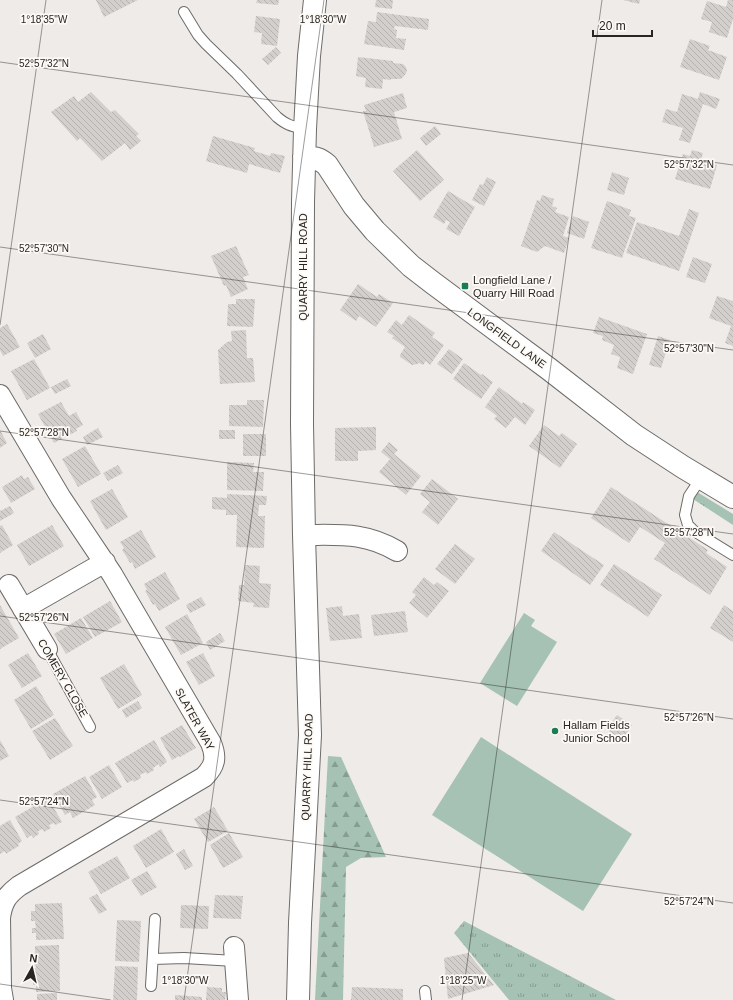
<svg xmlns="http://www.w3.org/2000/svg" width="733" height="1000" viewBox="0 0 733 1000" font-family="Arial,sans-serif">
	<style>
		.grass { fill: url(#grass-tufts) }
		.forest { fill: url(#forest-firs) }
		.garden { fill: #a5c2b4 }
		.building { fill: url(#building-back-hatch) }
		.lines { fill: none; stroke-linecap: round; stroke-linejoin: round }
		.service-casing { stroke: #6e6b68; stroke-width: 12 }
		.minor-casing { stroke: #6e6b68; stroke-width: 22 }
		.tertiary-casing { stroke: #6e6b68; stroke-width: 24 }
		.service { stroke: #fff; stroke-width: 10 }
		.minor { stroke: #fff; stroke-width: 20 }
		.tertiary { stroke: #fff; stroke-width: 22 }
		.ticks { fill: none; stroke: #272625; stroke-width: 1; stroke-opacity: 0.45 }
		.poi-dot { fill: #1b7b53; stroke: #fdf9f5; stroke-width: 1.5 }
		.labels { text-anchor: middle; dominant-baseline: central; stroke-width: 3.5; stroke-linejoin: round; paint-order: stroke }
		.street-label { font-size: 11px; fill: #272625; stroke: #fdf9f5 }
		.poi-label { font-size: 11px; fill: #272625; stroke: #fdf9f5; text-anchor: start }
		.ticks-label { font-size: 10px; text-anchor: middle; fill: #272625; stroke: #fdf9f5; stroke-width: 3.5; stroke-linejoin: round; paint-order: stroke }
	</style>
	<defs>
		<pattern id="grass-tufts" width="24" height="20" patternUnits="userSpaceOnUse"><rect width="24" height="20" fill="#a5c2b4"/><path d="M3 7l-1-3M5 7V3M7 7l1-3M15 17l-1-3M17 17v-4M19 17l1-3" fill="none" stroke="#869d92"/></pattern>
		<pattern id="forest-firs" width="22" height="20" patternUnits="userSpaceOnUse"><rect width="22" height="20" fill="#a5c2b4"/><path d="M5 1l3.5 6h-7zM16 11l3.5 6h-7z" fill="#869d92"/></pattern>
		<pattern id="building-back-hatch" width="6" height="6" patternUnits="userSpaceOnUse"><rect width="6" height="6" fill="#d3cfcc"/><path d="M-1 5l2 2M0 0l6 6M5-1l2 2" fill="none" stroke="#b5b2af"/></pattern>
	</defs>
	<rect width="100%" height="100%" fill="#efebe8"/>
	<path class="grass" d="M697,492L733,514V525L693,499Z
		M464,921L616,1000H509L454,933Z"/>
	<path class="forest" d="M328,756L341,757L386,857L361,858L346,867L343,1000H315Z"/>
	<path class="garden" d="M524,613L535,620L531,626L557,642L517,706L480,683Z
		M481,737L632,834L583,911L432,815Z"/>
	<path class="building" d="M96,0H138L104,17Z
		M257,0H279L278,5L256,3Z
		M376,0H393L392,9L375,7Z
		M623,0H640L639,4Z
		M728,0H733V19L727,38L709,32L712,22L701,19L707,1L726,7Z
		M377,12L429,19L428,30L395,26L394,29L397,30L396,38L406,39L404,50L364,44L368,21L376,22Z
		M256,16L280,19L277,46L261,44L262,33L254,32Z
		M690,39L710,46L708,50L727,57L719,80L680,67Z
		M276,47L281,53L268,65L262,59Z
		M358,57L393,61V63L403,64L406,67L407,71L405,75L401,79H391V80L383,79L382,89L365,87L366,78L356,76Z
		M91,92L111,112L115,110L139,134L136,136L141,141L130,150L125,143L102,161L80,138L77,141L51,112L74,96L78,102Z
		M700,92L720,99L716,109L703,104L690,143L679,140L683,128L662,122L666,109L677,112L682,94L698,99Z
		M403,93L407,108L394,112L402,139L374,147L363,111H366L364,105Z
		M435,126L441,134L426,146L420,138Z
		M213,136L255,148L254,151L270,156L271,153L285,156L280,173L249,164L247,173L206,161Z
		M417,150L444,180L420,201L393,171Z
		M692,150L703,153L701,160L717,165L710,189L675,179L683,154L690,156Z
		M612,172L629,178L624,195L607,190Z
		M487,177L496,182L484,206L472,200L480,184L483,185Z
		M448,191L475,207L459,236L446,229L450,222L446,220L444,224L433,217Z
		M542,195L554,199L552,206L557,208L555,212L569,217L563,236L569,238L564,253L545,246L537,252L521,246L537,200L540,201Z
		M607,201L631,210L629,216L636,218L622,258L591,248Z
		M689,209L699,213L679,271L626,253L637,222L679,236Z
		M573,216L589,222L584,239L567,233Z
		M236,246L249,275L243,277L248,289L231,297L226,285L224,286L211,256Z
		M693,257L712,264L705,283L686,277Z
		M358,284L377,297L379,294L393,303L376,327L359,316L356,321L340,310Z
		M717,296L733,301V346L725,343L731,326L709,318Z
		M236,299H255L253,327L227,326L228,304H236Z
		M409,315L435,333L432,337L444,345L430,365L426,361L423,365L419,363L417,364L412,365L400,357V355L405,347L392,338L394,336L387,332L396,320L402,325Z
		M599,317L647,334L633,374L617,368L620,357L611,354L614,345L602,340L603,336L593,333Z
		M7,324L20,347L3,356L0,350V328Z
		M246,330L247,358H253L255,382L220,384L218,350L227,342L232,341L231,331Z
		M43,334L51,349L35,358L27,343Z
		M658,336L670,340L661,368L649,365Z
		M449,349L463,359L452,374L437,364Z
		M34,359L50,388L27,400L11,371Z
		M464,363L481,375L482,374L493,382L481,399L453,379Z
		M67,379L71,386L55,394L51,387Z
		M499,387L522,404L523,402L535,410L525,425L515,417L506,428L494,419L497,416L485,407Z
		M247,400H264L263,427L229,426V405H247Z
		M61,402L69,416L76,412L83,425L76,429L77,431L54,443L38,414Z
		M544,425L559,436L562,433L577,444L560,468L529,446Z
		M376,427V450L358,451V461H335V428Z
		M98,428L103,437L87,445L83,437Z
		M0,430L7,443L0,448Z
		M219,430H235V439H219Z
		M243,434H266V456H243Z
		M389,442L398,450L394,454L421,476L406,495L379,472L390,459L381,452Z
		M85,446L101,474L78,487L62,459Z
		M227,462L254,463L253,472H264L263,491L227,490Z
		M118,465L123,473L108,481L103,473Z
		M22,475L24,479L28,477L35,489L11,503L2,487Z
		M432,479L458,499L438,525L422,512L430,502L420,494Z
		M611,487L708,550L706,553L727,567L710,595L654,559L665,543L640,527L629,543L591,518Z
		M112,489L128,517L106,530L90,501Z
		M227,494L267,496L266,505H259L258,516H265L264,548L236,547L237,515H226V510L212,509V497L227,498Z
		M10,506L14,513L0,521V511Z
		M2,525L13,545L0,553V526Z
		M52,525L64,546L29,566L17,545Z
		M141,530L156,557L135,569L132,562L130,563L126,556L122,550L124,548L120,542Z
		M554,532L604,565L590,585L541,551Z
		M455,544L475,559L455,584L435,569Z
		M614,564L662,595L648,617L600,585Z
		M245,565L260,566L259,583L271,584L269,608L253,607L254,603L238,601L239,585H244Z
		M165,572L180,599L159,611L155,604L153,605L145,591L147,590L144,584Z
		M424,577L434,585L437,582L449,591L427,618L409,603L416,595L412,592Z
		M201,597L206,605L190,613L186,605Z
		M110,601L122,622L95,637L83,617Z
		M0,605L19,638L0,649Z
		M724,605L733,611V642L710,628Z
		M342,606L343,616L359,614L362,638L330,641L326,608Z
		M405,611L408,632L374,636L371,615Z
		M187,614L203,643L181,655L165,627Z
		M81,618L93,638L66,654L54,634Z
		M220,633L225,641L210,650L206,642Z
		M28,653L42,676L22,688L8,665Z
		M203,653L215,676L199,685L186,662Z
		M124,664L142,695L118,709L100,678Z
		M36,686L54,715L31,729L14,700Z
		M138,701L142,708L126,718L122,710Z
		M617,715L632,725L623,740L607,730Z
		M55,718L73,746L50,760L32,731Z
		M182,725L196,748L180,757L179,756L172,760L160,738Z
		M0,740L9,756L0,761Z
		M154,740L167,762L160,767L159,764L153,768L154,770L147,774L146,772L140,775L141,778L134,782L133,780L127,783L115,763Z
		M109,765L122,787L102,799L89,777Z
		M85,776L97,797L92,800L95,805L73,818L70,812L65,815L53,794Z
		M48,798L62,822L55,825L54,823L49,825L51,828L44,832L43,829L38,831L39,834L33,838L32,835L27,838L15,817Z
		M214,807L228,831L208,842L194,819Z
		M10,820L22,841L18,844L19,846L12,850L6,854L5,851L0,854V826Z
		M161,829L174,852L146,868L133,846Z
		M229,833L243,857L223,868L210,845Z
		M184,849L193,866L185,870L176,854Z
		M117,856L130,878L101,894L88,872Z
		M147,871L157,887L141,896L131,880Z
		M97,894L107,910L99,914L89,898Z
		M215,895L243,896L241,919L213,918Z
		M62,903L64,939L36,940V933H32V928H36L35,921H31V911H35V904Z
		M181,905L209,906L208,929L180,928Z
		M117,920L141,921L139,962L115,961Z
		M59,945L60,991L36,992V985H33V968H36L35,961L33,962L32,954L35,953V946Z
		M468,953L494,985L448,999L444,958Z
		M115,966L138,967L137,1000H113Z
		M207,987L222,988V992H226L225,1000H206Z
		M352,987L403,989V1000H351Z
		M57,993V1000H37V994Z
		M175,995L202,997V1000H175Z"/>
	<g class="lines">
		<defs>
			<path id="service" d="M184,12L198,35L206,44L237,74L277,117C288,126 292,126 305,129
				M701,478L689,496L685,515L688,525L694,531L733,555
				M47,649L90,727
				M153,959L184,958L235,961
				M151,986L155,919
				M425,991L426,1000"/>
			<path id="minor" d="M0,395L61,498L112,574L211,743C217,758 215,766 204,777L19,886C7,895 2,902 0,918L1,988L3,1000
				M304,535C340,535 365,532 397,551
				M9,585L47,649
				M23,609L105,562
				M234,947L238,1000"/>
			<path id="tertiary" d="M304,157C315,158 319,158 327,165L354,206L375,231L411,266L433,283L549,369L616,421L634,435L683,467L733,497
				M298,1000L300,923L310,735L304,535L302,424L303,202L305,129L309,56L315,0"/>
		</defs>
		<use href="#service" class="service-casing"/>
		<use href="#minor" class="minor-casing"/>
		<use href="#tertiary" class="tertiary-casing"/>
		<use href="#service" class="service"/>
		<use href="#minor" class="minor"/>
		<use href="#tertiary" class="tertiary"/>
	</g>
	<path class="ticks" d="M0,62L733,165M0,247L733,350M0,325L46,0M0,431L733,534M0,616L733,719M0,800L733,903M0,984L111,1000M184,1000L324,0M462,1000L602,0"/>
	<g class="poi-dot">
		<rect x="461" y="282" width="8" height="8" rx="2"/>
		<circle cx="555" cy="731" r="4"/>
	</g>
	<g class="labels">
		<g class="street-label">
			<text transform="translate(303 267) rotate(-90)">QUARRY HILL ROAD</text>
			<text transform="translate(507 338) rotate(36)">LONGFIELD LANE</text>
			<text transform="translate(63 678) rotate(60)">COMERY CLOSE</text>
			<text transform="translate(195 719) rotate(61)">SLATER WAY</text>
			<text transform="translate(307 767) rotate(-88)">QUARRY HILL ROAD</text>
		</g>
		<g class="poi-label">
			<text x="473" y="280">Longfield Lane /<tspan x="473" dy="13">Quarry Hill Road</tspan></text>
			<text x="563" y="725">Hallam Fields<tspan x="563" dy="13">Junior School</tspan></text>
		</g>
	</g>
	<g class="ticks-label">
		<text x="44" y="23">1°18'35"W</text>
		<text x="323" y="23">1°18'30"W</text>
		<text x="44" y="67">52°57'32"N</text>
		<text x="689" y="168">52°57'32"N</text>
		<text x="44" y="252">52°57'30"N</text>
		<text x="689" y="352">52°57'30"N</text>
		<text x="44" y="436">52°57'28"N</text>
		<text x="689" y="536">52°57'28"N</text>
		<text x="44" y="621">52°57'26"N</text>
		<text x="689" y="721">52°57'26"N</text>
		<text x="44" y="805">52°57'24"N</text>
		<text x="689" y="905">52°57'24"N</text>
		<text x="185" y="984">1°18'30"W</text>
		<text x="463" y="984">1°18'25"W</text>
	</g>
	<g transform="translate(32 968) rotate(8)" stroke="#fdf9f5" stroke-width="3" paint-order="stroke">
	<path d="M0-3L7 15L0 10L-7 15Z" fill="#272625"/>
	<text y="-6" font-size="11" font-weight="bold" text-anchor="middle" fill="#272625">N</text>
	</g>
	<path d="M593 30v6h59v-6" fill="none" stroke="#272625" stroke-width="2"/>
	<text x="599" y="30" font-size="12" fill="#272625" stroke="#fdf9f5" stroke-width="3" paint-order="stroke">20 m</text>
</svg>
